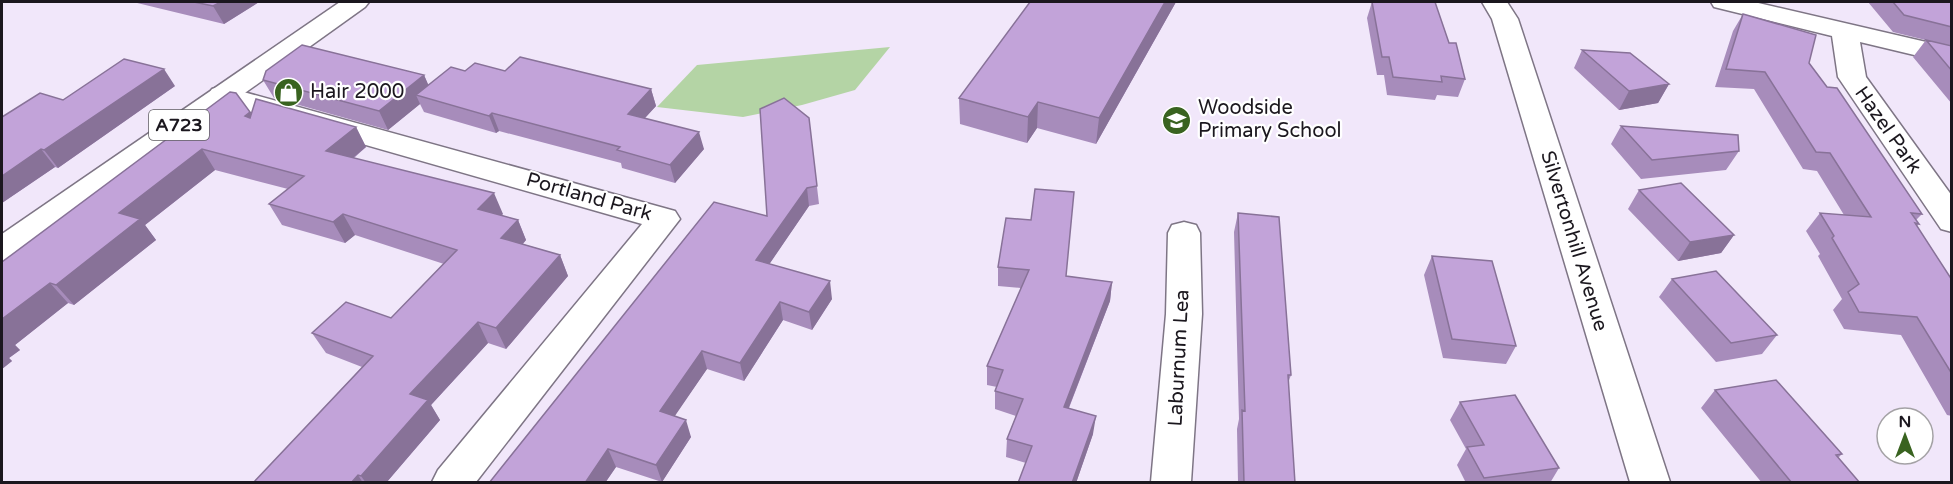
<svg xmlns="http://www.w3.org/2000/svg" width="1953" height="484" viewBox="0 0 1953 484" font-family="'Varela Round',sans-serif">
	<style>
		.green { fill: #b4d4a5 }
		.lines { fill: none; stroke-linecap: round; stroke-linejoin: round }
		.minor-casing { stroke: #7e7585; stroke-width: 3 }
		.tertiary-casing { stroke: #7e7585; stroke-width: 3 }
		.primary-casing { stroke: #7e7585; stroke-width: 3 }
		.minor { fill: #fff; fill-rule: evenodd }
		.tertiary { fill: #fff; fill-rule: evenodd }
		.primary { fill: #fff; fill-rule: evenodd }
		.wall { fill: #a78cbb }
		.shaded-wall { fill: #887298 }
		.building { fill: #c2a3d9; stroke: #887298; stroke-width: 1.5 }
		.labels { text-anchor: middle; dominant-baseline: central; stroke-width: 4.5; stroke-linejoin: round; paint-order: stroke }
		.shield { fill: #fff; stroke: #5f5d62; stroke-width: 1.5 }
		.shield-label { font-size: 18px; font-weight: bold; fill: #1b171e }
		.poi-label { font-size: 20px; fill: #1b171e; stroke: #fff; text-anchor: start }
		.street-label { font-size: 20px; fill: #1b171e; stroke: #fff }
	</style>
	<rect width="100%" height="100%" fill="#f1e7fa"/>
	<path class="green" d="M890,47L855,90L802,105L743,117L657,107L697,65Z"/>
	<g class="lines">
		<defs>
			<path id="minor" d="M1711,2H1754L1952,48V64L1860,42L1866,77L1952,196V232L1941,229L1838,77L1832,36L1714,7Z
				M222,86L675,211L680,219L476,482H432L438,470L642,224L212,101L208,95L212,89Z
				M1184,222L1196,225L1200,233L1202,314L1191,482H1151L1166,314L1168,233L1172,225Z"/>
			<path id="tertiary" d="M1482,2H1507L1518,19L1670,482H1630L1492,19Z"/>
			<path id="primary" d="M340,2H369L365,7L14,258L2,262V234Z"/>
		</defs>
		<use href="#minor" class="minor-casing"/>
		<use href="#tertiary" class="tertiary-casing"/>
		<use href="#primary" class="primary-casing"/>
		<use href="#minor" class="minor"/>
		<use href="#tertiary" class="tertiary"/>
		<use href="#primary" class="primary"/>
	</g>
	<path class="wall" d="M133,2H259L224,24Z
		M1176,2L1096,144L1037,128L1027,143L960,124L959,98Z
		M1372,2H1435L1449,43L1465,79L1458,97L1437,95L1435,100L1387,95L1384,75H1377L1367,18Z
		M1868,2H1952V104L1913,57L1926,40L1946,45L1893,32Z
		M1743,14L1809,63L1922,214L1916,220L1919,224L1917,226L1952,280V416L1947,415L1901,335L1844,329L1833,310L1842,299L1818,256L1820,254L1806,231L1820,213L1844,215L1817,171L1803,169L1754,89L1715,87L1733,31Z
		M1582,50L1669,84L1658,103L1619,110L1574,68Z
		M465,71H505L651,89L656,106L645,118L704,149L675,183L622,168L621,163L499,131L496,133L424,112L420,104L388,130L274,98L263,80L424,75L428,85Z
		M175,86L58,168L55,167L2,203V117L63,100Z
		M251,114L356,127L366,147L354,158L503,214L501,215L518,220L526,240L523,244L560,255L568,276L506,349L488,343L431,405L440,420L386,483H253L362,367L326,353L312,333L391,318L444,264L355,235L345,243L282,225L269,204L288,189L215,170L145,225L156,240L74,305L68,303L15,345L20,350L9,358L12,361L2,369V262Z
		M1621,126L1739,151L1726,170L1641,179L1611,144Z
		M811,136L819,204L809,206L769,264L832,299L812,330L783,320L744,381L707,369L674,416L691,437L662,482L616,467L605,483H489L767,216Z
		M1639,190L1734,235L1721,253L1678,261L1628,209Z
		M1238,213L1291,375L1288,383L1295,483H1238L1237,429L1239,419L1234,232Z
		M1031,220L1066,276L1112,282L1110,301L1069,408L1093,434L1076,483H1018L1026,463L1006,457L1007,439L1016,416L995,409V391L997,387L987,385V366L1021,288L998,286V267Z
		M1432,256L1516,346L1506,364L1443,358L1424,275Z
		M1672,279L1777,335L1762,354L1716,362L1659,297Z
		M1715,390L1842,454L1838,458L1860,483H1762L1701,408Z
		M1460,402L1559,468L1550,483H1466L1457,465L1466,449L1450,420Z"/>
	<path class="shaded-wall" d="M221,2H259L224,24L213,6Z
		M1165,2H1176L1096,144L1099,118Z
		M164,69L175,86L58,168L44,150Z
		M424,75L432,93L416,95L420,104L388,130L379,111Z
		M1669,84L1658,103L1619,110L1629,91Z
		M651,89L656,106L633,131L628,114Z
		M1038,102L1037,128L1027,143L1028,117Z
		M250,112L262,132L245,116Z
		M492,113L499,131L496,133L489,116Z
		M356,127L366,147L337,171L326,151Z
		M699,132L704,149L675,183L670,165Z
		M41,149L55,167L2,203V176Z
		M202,149L215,170L145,225L156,240L74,305L56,285L119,213Z
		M807,188L809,206L760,278L756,260Z
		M494,193L503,214L488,229L478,209Z
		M343,214L355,235L345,243L333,222Z
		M518,220L526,240L510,258L501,238Z
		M1734,235L1721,253L1678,261L1690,242Z
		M560,255L568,276L506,349L496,328Z
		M830,281L832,299L812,330L809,312Z
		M1112,282L1110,301L1062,425L1064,407Z
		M50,283L68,303L15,345L20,350L9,358L12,361L2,369V319Z
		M780,302L783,320L744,381L740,363Z
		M478,322L488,343L431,405L440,420L386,483H366L361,476L410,394Z
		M702,351L707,369L666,429L660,411Z
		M1096,416L1093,434L1076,483H1072Z
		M686,420L691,437L662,482L656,465Z
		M608,449L616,467L605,483H585Z
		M358,475L363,483H351Z"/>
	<path class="building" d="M194,2H221L213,6Z
		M1030,2H1165L1099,118L1038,102L1028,117L959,98Z
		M1372,2H1435L1449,43H1456L1465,79L1441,76L1442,82L1393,77L1389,57H1382Z
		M1893,2H1952V27L1904,15Z
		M1743,14L1816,35L1809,63L1827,87L1837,88L1922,214L1911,213L1919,224L1915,223L1952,280V374L1917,317L1859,312L1848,292L1859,284L1832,238L1834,236L1820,213L1871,217L1830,153L1816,152L1765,72L1726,69Z
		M1926,40L1952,46V71Z
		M302,45L424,75L379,111L263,80L266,71Z
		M1582,50L1630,53L1669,84L1629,91Z
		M520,57L651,89L628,114L699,132L670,165L617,150L620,147L492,113L489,116L416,95L451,67L465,71L475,63L505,71Z
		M124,59L164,69L44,150L41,149L2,176V117L40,93L63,100Z
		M230,92L236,93L250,112L245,116L250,118L256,99L356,127L326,151L494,193L478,209L518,220L501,238L560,255L496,328L478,322L410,394L428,400L361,476L358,475L351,483H253L373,356L312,333L346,302L391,318L457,250L343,214L333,222L269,204L304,176L202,149L119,213L140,219L56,285L50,283L2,319V262Z
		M784,98L809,118L817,186L807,188L756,260L830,281L809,312L780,302L740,363L702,351L660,411L686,420L656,465L608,449L585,483H489L714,202L767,216L760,109Z
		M1621,126L1738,135L1739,151L1652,160Z
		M1681,183L1734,235L1690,242L1639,190Z
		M1035,189L1074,192L1066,276L1112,282L1064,407L1096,416L1072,483H1018L1032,446L1007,439L1023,399L995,391L1003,370L987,366L1029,270L998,267L1006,218L1031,220Z
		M1238,213L1279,217L1291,375H1288L1295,483H1244L1242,410L1245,411Z
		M1432,256L1492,261L1516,346L1452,339Z
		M1716,271L1777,335L1731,343L1672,279Z
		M1776,380L1842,454L1836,455L1860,483H1792L1715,390Z
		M1515,395L1559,468L1484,478L1467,447L1484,445L1460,402Z"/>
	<defs>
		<symbol id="shop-disc" viewBox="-11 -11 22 22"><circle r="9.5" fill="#396320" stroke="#fff"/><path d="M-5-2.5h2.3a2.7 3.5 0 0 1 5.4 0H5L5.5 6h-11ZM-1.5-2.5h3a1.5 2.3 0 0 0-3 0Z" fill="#fff"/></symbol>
		<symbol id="school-disc" viewBox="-11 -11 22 22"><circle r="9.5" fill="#396320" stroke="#fff"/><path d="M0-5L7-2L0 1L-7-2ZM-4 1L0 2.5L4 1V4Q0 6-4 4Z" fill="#fff"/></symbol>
	</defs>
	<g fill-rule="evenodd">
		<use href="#shop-disc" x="272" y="76" width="33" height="33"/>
		<use href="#school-disc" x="1160" y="104" width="33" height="33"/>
	</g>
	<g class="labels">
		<rect class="shield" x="149" y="110" width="60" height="30" rx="4.5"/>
		<g class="shield-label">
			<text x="179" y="125">A723</text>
		</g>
		<g class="poi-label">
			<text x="310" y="92">Hair 2000</text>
			<text x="1198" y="108">Woodside<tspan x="1198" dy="23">Primary School</tspan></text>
		</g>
		<g class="street-label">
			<text transform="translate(1888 130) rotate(55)">Hazel Park</text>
			<text transform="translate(589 197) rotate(16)">Portland Park</text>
			<text transform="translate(1574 241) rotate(73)">Silvertonhill Avenue</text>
			<text transform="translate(1179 358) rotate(-87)">Laburnum Lea</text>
		</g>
	</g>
	<rect width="1953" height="484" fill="none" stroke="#1b171e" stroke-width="6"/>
	<g transform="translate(1905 436)"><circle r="28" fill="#ffffff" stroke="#a4a2a5" stroke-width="1.5"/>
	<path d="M0-4.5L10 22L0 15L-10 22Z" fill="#396320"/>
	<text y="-9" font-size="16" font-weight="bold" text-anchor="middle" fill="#1b171e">N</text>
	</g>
</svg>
